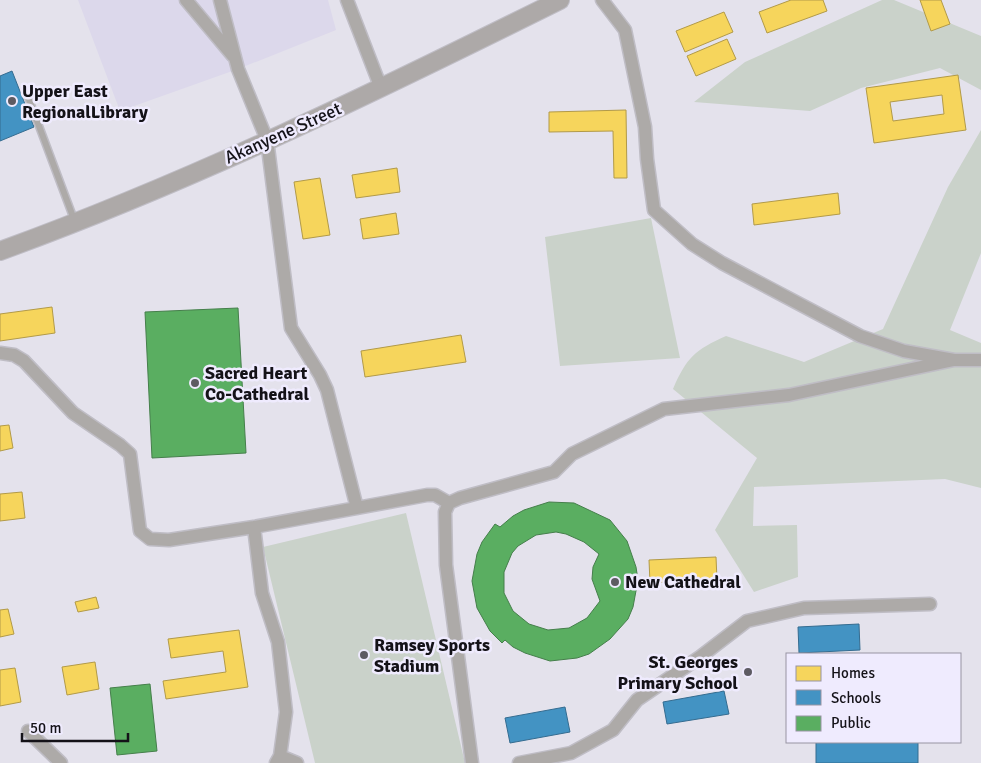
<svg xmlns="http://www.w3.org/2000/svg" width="981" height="763" viewBox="0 0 981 763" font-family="Signika,sans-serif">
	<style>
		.built { fill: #dcd8eb }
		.green { fill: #cad2ca }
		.homes { fill: #f6d55c; stroke: #b29a48; fill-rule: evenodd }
		.schools { fill: #4393c3; stroke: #356c90 }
		.public { fill: #5aae61; stroke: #457f4b; fill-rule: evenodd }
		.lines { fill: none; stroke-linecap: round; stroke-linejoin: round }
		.lane-casing { stroke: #bfbdc5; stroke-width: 9 }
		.street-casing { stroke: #bfbdc5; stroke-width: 15 }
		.secondary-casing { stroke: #bfbdc5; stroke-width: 20 }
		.lane { stroke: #adaaa8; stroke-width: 6 }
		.street { stroke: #adaaa8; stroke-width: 12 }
		.secondary { stroke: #ada9a8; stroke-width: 18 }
		.poi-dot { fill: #5d5b62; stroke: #efebfe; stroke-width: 2 }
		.labels { text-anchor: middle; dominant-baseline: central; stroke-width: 5; stroke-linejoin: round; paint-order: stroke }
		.poi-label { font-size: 18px; font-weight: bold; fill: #141218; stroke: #efebfe; text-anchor: start }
		.street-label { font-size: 18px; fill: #141218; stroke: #efebfe }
	</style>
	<rect width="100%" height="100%" fill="#e4e2ec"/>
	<path class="built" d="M78,0H328L336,30L238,69L120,111Z"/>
	<path class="green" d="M882,0H894L981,36V90L940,68L861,88L810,111L694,102L745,62Z
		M981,130V253L950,330L981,343V488L945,479L754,487L753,526L797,525L798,577L754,592L715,530L757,458L673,389C687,357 695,350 726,336L804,362L883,329L948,187Z
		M651,218L680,358L560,366L545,237Z
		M406,513L465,763H315L263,547Z"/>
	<path class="homes" d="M791,0H823L827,11L767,33L759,12Z
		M920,0H941L950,24L931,31Z
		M724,12L733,32L685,52L676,31Z
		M727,39L736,59L696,76L687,56Z
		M958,75L966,130L874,143L866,88ZM942,95L944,114L893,121L890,102Z
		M626,110L627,178H614L613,131L549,132V112Z
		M397,168L400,192L356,198L352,175Z
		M320,178L330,235L303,239L294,182Z
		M838,193L840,214L754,225L752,204Z
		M396,213L399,234L363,239L360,219Z
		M52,307L55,333L0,341V314Z
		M461,335L466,362L365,377L361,351Z
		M9,425L13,448L0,451V426Z
		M22,492L25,518L0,521V494Z
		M716,557L717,580L650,583L649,560Z
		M96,597L99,608L78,612L75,602Z
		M8,609L14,634L0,637V610Z
		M239,630L248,687L166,699L163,681L226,672L223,651L171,658L168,639Z
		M95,662L99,689L67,695L62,667Z
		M15,668L21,702L0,706V670Z"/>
	<path class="schools" d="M12,71L34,127L0,141V76Z
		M859,624L860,650L799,653L798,627Z
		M724,691L729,714L667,724L663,702Z
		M565,707L570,732L510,743L505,718Z
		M816,742H918V763H816Z"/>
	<path class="public" d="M238,308L246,453L152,458L145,312Z
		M549,502L574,503L610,520L627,541L636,567L638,580L633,607L628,619L610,639L589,654L577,658L550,661L525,653L513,647L505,640L502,643L490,631L477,608L472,581L477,554L482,542L495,524L500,527L513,516L524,510ZM556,532L566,534L584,542L599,554L593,567L592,579L600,601L587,618L569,628L548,630L529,624L513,611L504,593V572L512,553L518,546L536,535Z
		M150,684L157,751L117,755L110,688Z"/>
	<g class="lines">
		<defs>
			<path id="lane" d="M27,94L75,222"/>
			<path id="street" d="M186,0L233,56
				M220,0L238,69L267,140L291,328L320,375L327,390L357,508
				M347,0L381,88
				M602,0L625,30L645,127L647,159L654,210L692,244L722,263L860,336L904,351L954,360H981
				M0,353L14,355L24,361L73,413L120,445L130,454L140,531L150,539L169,540L254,527L427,495H435L449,503
				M254,527L262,593L278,642L286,712L280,756L276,763
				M28,731L61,763
				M280,756L297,763
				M472,763L446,565L445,512L449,503L460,498L554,472L572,454L664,409L789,395L954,360
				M519,763L571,753L613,730L637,700L700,657L747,621L804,608L930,604"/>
			<path id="secondary" d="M0,251C193,181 377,91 560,0"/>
		</defs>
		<use href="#lane" class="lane-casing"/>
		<use href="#street" class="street-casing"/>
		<use href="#secondary" class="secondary-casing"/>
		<use href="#lane" class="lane"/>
		<use href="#street" class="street"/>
		<use href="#secondary" class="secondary"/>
	</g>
	<g class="poi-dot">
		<circle cx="12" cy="101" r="5"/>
		<circle cx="195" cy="383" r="5"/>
		<circle cx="615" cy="582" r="5"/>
		<circle cx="364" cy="655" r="5"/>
		<circle cx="748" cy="672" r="5"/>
	</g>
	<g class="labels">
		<g class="poi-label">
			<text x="22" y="91">Upper East<tspan x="22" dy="21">RegionalLibrary</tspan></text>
			<text x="205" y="373">Sacred Heart<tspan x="205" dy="21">Co-Cathedral</tspan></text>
			<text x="625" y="582">New Cathedral</text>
			<text x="374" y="645">Ramsey Sports<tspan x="374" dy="21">Stadium</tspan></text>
			<text x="738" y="662" text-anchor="end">St. Georges<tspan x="738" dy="21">Primary School</tspan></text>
		</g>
		<g class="street-label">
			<text transform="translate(283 133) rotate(-24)">Akanyene Street</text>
		</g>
	</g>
	<rect x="786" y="653" width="175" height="90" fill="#efebfe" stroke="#9794a2"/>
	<rect x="796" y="666" width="25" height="15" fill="#f6d55c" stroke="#9794a2"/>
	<text x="831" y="678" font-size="15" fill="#141218">Homes</text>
	<rect x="796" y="690" width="25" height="15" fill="#4393c3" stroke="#9794a2"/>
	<text x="831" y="703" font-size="15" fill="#141218">Schools</text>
	<rect x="796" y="716" width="25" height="15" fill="#5aae61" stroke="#9794a2"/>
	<text x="831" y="728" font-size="15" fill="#141218">Public</text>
	<path d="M22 733v8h106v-8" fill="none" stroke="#141218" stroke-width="2.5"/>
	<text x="30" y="733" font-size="15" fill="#141218" stroke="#efebfe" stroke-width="4" paint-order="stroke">50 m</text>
</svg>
